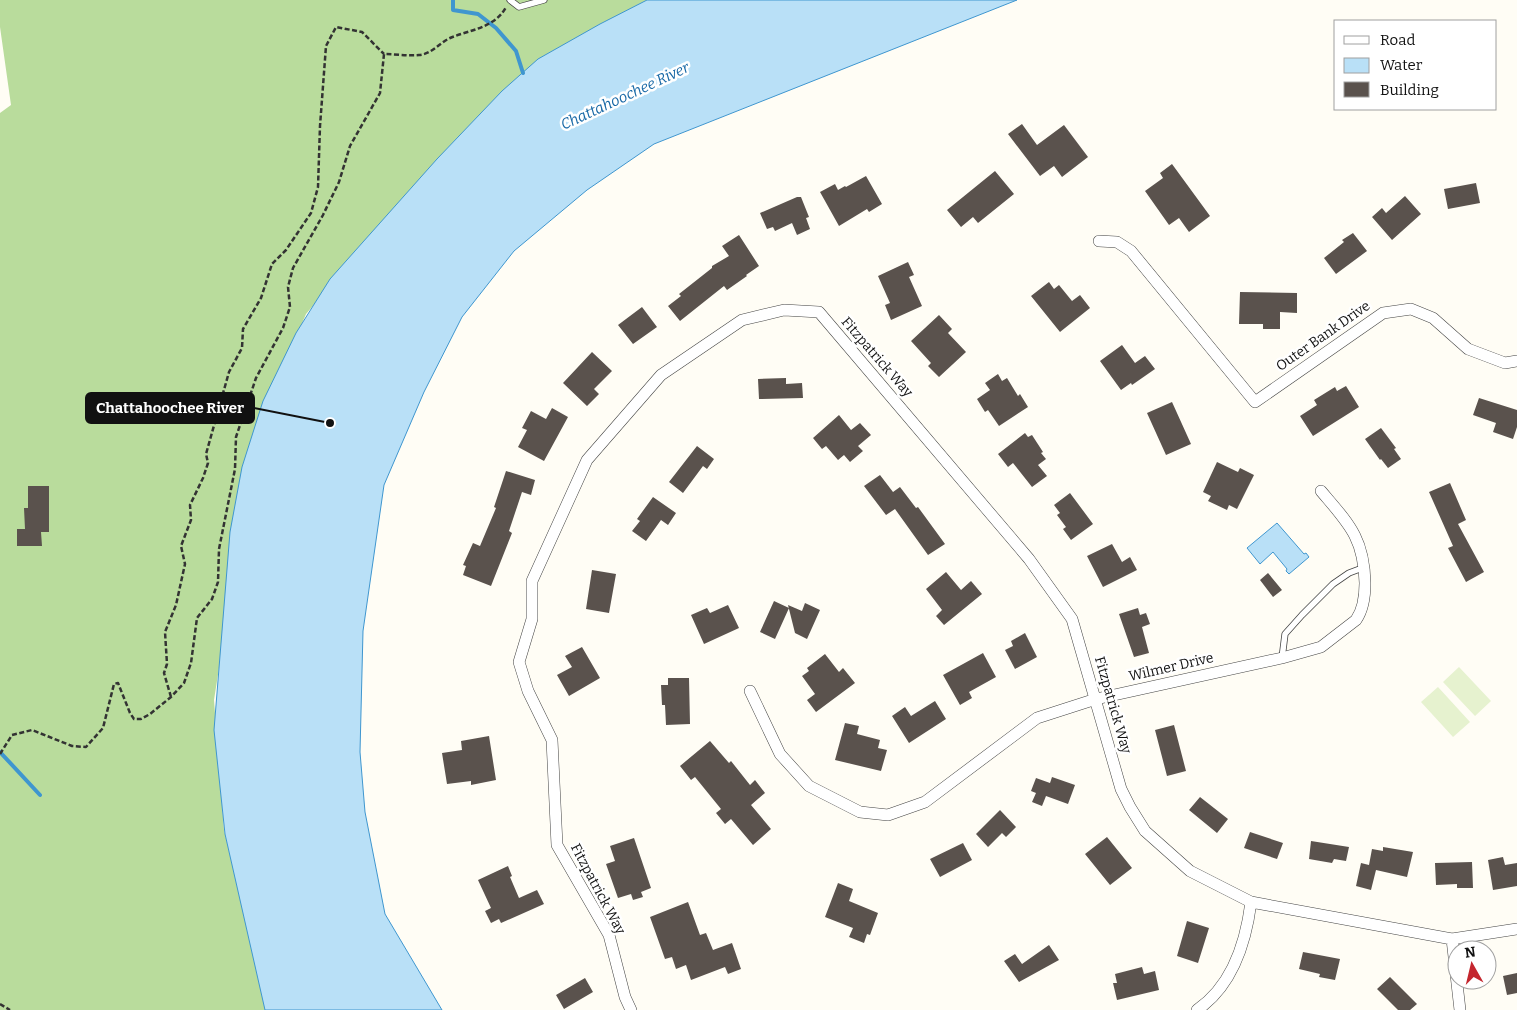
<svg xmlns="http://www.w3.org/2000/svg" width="1517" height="1010" viewBox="0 0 1517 1010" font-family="Bitter,serif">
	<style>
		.forest { fill: #b9dc9c }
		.pitch { fill: #e6f2cf }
		.water { fill: #b9e0f7; stroke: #3f96cf }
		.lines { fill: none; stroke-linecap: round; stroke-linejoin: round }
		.stream { stroke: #3f96cf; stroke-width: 4 }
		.building { fill: #5a524d }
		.lane-casing { stroke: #444; stroke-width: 7 }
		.street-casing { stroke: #444; stroke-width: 12 }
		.path { stroke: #333; stroke-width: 2.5; stroke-dasharray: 5 2.5; stroke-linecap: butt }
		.lane { stroke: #fff; stroke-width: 5.5 }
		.street { stroke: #fff; stroke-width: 11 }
		.labels { text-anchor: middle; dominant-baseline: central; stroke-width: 5; stroke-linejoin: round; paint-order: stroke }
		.street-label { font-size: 14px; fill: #111; stroke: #fff }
		.water-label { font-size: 15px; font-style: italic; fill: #1768a6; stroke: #fff }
		.leader { fill: none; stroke: #111; stroke-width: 2 }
		.callout-dot { fill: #111; stroke: #fff; stroke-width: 2 }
		.callout { fill: #111; stroke: #111; stroke-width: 2 }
		.callout-label { font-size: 15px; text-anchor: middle; font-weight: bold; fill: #fff }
	</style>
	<rect width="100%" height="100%" fill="#fffdf5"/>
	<path class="forest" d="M0,0H660L391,213L306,314L256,431L214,700L224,830L268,1010H0V113L11,105L0,27Z"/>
	<path class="pitch" d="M1459,667L1491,701L1475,716L1443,682Z
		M1438,687L1470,722L1453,737L1421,702Z"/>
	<path class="water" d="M647,0H1017L654,144L587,190L514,251L462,317L424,392L384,485L363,631L360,752L365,812L385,914L442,1010H265L225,834L214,730L230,532L242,467L263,401L296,333L330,279L437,159L502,91L538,59L600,24Z
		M1277,523L1304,554L1306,553L1309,557L1289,574L1286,571L1287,569L1273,552L1260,564L1247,548Z"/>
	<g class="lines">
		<path class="stream" d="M453,0V10L478,14L496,28L516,51L523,73
			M0,752L40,795"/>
	</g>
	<path class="building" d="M1022,124L1037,145L1064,125L1088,157L1062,177L1054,166L1040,176L1008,134Z
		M1172,164L1210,216L1189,232L1179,218L1169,225L1145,191L1163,178L1160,173Z
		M995,171L1014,194L978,223L973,217L961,227L947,210Z
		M866,176L882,204L869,212L867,209L839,226L820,192L835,184L838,190L845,186L846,187Z
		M1476,183L1480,203L1448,209L1444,189Z
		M1405,196L1421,214L1392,240L1372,217L1382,208L1386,213Z
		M797,197H801L809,217L806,218L810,229L797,235L792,223L775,231L773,227L767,229L760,213Z
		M1353,233L1367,251L1336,274L1324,258L1344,242L1342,240Z
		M739,235L759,266L746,275L747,276L727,290L724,286L680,321L668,306L681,296L679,294L712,268V266L729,256L722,246Z
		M908,262L914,275L909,277L922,306L891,320L885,305L890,303L878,276Z
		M1049,282L1054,289L1059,285L1072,301L1080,295L1090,308L1060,332L1031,296Z
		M1240,292L1297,293V313L1280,312V329H1263V324H1239Z
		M642,307L657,327L633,344L618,325Z
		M939,315L952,329L948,333L966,352L939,377L928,366L931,363L911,341Z
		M1122,345L1135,363L1145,356L1155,369L1132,385L1131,383L1121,390L1100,361Z
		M592,352L612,371L594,389L599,394L587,406L563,383Z
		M998,374L1002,381L1007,378L1018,396L1020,394L1028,407L999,426L988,410L985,412L977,399L990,390L985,383Z
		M786,378V384L802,383L803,398L759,399L758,379Z
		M1346,386L1359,407L1313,436L1300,416L1317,405L1314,400L1335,387L1337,391Z
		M1479,398L1517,410V427L1513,439L1493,432L1496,423L1473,415Z
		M1172,402L1191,444L1166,455L1147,413Z
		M552,408L568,417L544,461L518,447L527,430L522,428L531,411L546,419Z
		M839,415L851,430L860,423L871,435L858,446L863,451L850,462L844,455L838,460L826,446L822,449L813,438Z
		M1381,428L1396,448L1394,449L1401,459L1388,468L1381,459L1380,460L1365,439Z
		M1025,433L1028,437L1032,435L1043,452L1041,453L1046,459L1038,465L1047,476L1032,487L1013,463L1008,467L998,454Z
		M697,446L714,459L707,469L703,466L683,493L669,482Z
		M1217,462L1238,472L1240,468L1254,475L1237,509L1229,505L1227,510L1208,501L1211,496L1203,492Z
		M506,471L535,480L531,495L522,492L509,531L512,533L491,586L463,575L466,566L463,565L473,543L480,546L496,508L494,507Z
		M880,475L893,492L900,487L916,508L918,507L945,544L928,555L895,509L886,515L864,486Z
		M1450,483L1466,520L1458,524L1484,572L1466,582L1448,548L1453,546L1429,492Z
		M28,486H49V532H41L42,546H17V529H25L24,508H28Z
		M1070,493L1093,524L1071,540L1063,529L1066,527L1057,515L1060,513L1054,505Z
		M653,497L676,513L668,525L661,520L646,541L632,531L640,521L637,519Z
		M1112,544L1122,562L1130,557L1137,570L1103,587L1087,556Z
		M592,570L616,574L609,613L586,609Z
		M946,572L961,590L971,581L982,594L944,625L936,616L942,610L926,589Z
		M1268,573L1282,590L1273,597L1260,580Z
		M774,601L789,608L775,639L760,632Z
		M805,603L820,610L807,639L795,633L788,605L802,611Z
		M728,605L739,628L704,644L691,615L707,608L710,613Z
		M1138,608L1140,615L1146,613L1150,624L1142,627L1149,653L1134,657L1119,614Z
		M1025,633L1037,657L1015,669L1005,650L1013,646L1011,641Z
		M582,647L600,678L569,696L557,675L572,667L565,656Z
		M983,653L996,677L969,692L972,698L960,705L943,675Z
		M825,654L839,672L843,668L855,683L816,712L807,700L815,694L802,676L809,671L807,668Z
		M668,678H689L690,724L666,725L665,705H662L661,685H668Z
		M935,701L946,719L909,743L892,716L905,707L911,716Z
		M845,723L859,726L857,734L880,740L878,748L887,750L881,771L835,760Z
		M1174,725L1186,771L1167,776L1155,730Z
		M489,736L496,780L471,785V781L447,784L442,753L462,750L461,741Z
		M710,741L729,763L731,761L750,785L755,780L765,793L751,805L771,829L753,845L731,819L725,824L716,813L721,809L695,777L691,780L680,766Z
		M1052,777L1075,785L1068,804L1046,796L1042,806L1032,802L1036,793L1031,791L1036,778L1050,783Z
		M1200,797L1228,819L1217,833L1189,810Z
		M1000,810L1016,827L1006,837L1002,833L988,847L976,834Z
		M1250,832L1283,843L1277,859L1244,848Z
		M1107,837L1132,868L1110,885L1085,854Z
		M634,838L651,888L641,892L643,897L633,900L631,894L618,898L606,864L615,861L610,846Z
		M1311,841L1349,847L1346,861L1334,859L1332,863L1309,859Z
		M963,843L972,860L940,877L930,859Z
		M1383,847L1413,852L1407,877L1376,870L1371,890L1356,886L1361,863L1369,865L1372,849L1383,851Z
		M1503,857L1505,865L1517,863V886L1493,890L1488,860Z
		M1472,862L1473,888H1457V884L1436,885L1435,863Z
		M508,866L512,876L510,877L519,898L537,890L544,904L501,923L499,919L491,923L485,911L491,908L478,880Z
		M838,883L853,889L849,901L878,913L870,935L867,934L864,943L849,937L853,928L825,917Z
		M688,902L700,935L706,933L713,950L732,943L741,969L728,974L725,967L691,980L686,965L676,969L672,957L665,959L650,917Z
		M1187,921L1209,928L1198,963L1177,956Z
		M1049,945L1059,960L1019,982L1004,961L1015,954L1022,964Z
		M1303,952L1340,959L1335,980L1319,977L1320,974L1299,969Z
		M1142,967L1144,974L1155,971L1159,990L1117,1000L1113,983H1117L1115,974Z
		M1517,973V993L1507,995L1503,976Z
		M1390,977L1417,1004L1410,1010H1398L1377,989Z
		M585,978L593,992L564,1009L556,995Z"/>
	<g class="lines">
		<defs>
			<path id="lane" d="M510,0L519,7L544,0
				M1282,658L1285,634L1302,615L1333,584L1349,573L1365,567"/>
			<path id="street" d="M1099,241L1117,242L1131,251L1255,402L1383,313L1411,309L1433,318L1468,349L1505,363L1517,361
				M750,691L780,754L809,786L860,812L888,815L925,802L1037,718L1096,699L1282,658L1321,647L1356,620C1363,610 1365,596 1365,583C1364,538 1349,524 1321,491
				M1452,939L1460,1010
				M631,1010L625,997L609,935L557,845L552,740L528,691L519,662L532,619V581L587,460L661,375L742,320L784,310L819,312L1029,559L1072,619L1121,789L1130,807L1145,831L1190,871L1251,902L1452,939L1517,929
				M1197,1010C1232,986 1246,942 1251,902"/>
		</defs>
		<use href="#lane" class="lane-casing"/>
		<use href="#street" class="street-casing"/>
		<path class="path" d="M171,697L164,673L167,664L165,632L176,605L185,564L181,546L191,520L190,505L203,478L208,463L206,454L229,372L242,348L243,329L261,298L272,264L286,250L311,213L318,187L320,126L326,46L336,27L362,32L384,54
			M0,754L12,735L32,730L72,746L86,747L103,728L114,684L118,683L130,713L134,719H141L150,714L171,697L184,683L191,663L197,618L212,599L218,582L219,549L235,469L236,437L256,378L283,328L290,307L288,287L293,268L323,215L339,182L350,146L380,93L384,54C395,54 408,56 419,55C432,54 439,43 450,38C469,30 495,28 506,7
			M0,1004L10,1010"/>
		<use href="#lane" class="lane"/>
		<use href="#street" class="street"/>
	</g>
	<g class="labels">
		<g class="street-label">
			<text transform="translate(1323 336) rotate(-35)">Outer Bank Drive</text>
			<text transform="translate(877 357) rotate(49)">Fitzpatrick Way</text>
			<text transform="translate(1171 667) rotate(-13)">Wilmer Drive</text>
			<text transform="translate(1113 705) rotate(74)">Fitzpatrick Way</text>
			<text transform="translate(598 889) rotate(62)">Fitzpatrick Way</text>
		</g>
		<g class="water-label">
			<text transform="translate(625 96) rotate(-25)">Chattahoochee River</text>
		</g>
	</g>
	<path class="leader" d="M330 423L254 408"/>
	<circle class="callout-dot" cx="330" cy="423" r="5"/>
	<rect class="callout" x="86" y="393" width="168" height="30" rx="5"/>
	<g class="callout-label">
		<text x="170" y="413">Chattahoochee River</text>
	</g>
	<rect x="1334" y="20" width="162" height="90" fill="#ffffff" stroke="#a0a0a0"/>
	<rect x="1344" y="36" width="25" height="8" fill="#ffffff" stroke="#a0a0a0"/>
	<text x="1380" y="45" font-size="15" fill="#111111">Road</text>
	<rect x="1344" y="58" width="25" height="15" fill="#b9e0f7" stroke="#a0a0a0"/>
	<text x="1380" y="70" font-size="15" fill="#111111">Water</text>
	<rect x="1344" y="82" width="25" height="15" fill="#5a524d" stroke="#a0a0a0"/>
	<text x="1380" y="95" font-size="15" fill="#111111">Building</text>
	<g transform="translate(1472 965) rotate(352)"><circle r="24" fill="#ffffff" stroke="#a0a0a0"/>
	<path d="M0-4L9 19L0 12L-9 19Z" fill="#c4262e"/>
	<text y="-8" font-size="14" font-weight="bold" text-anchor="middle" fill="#111111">N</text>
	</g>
</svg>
